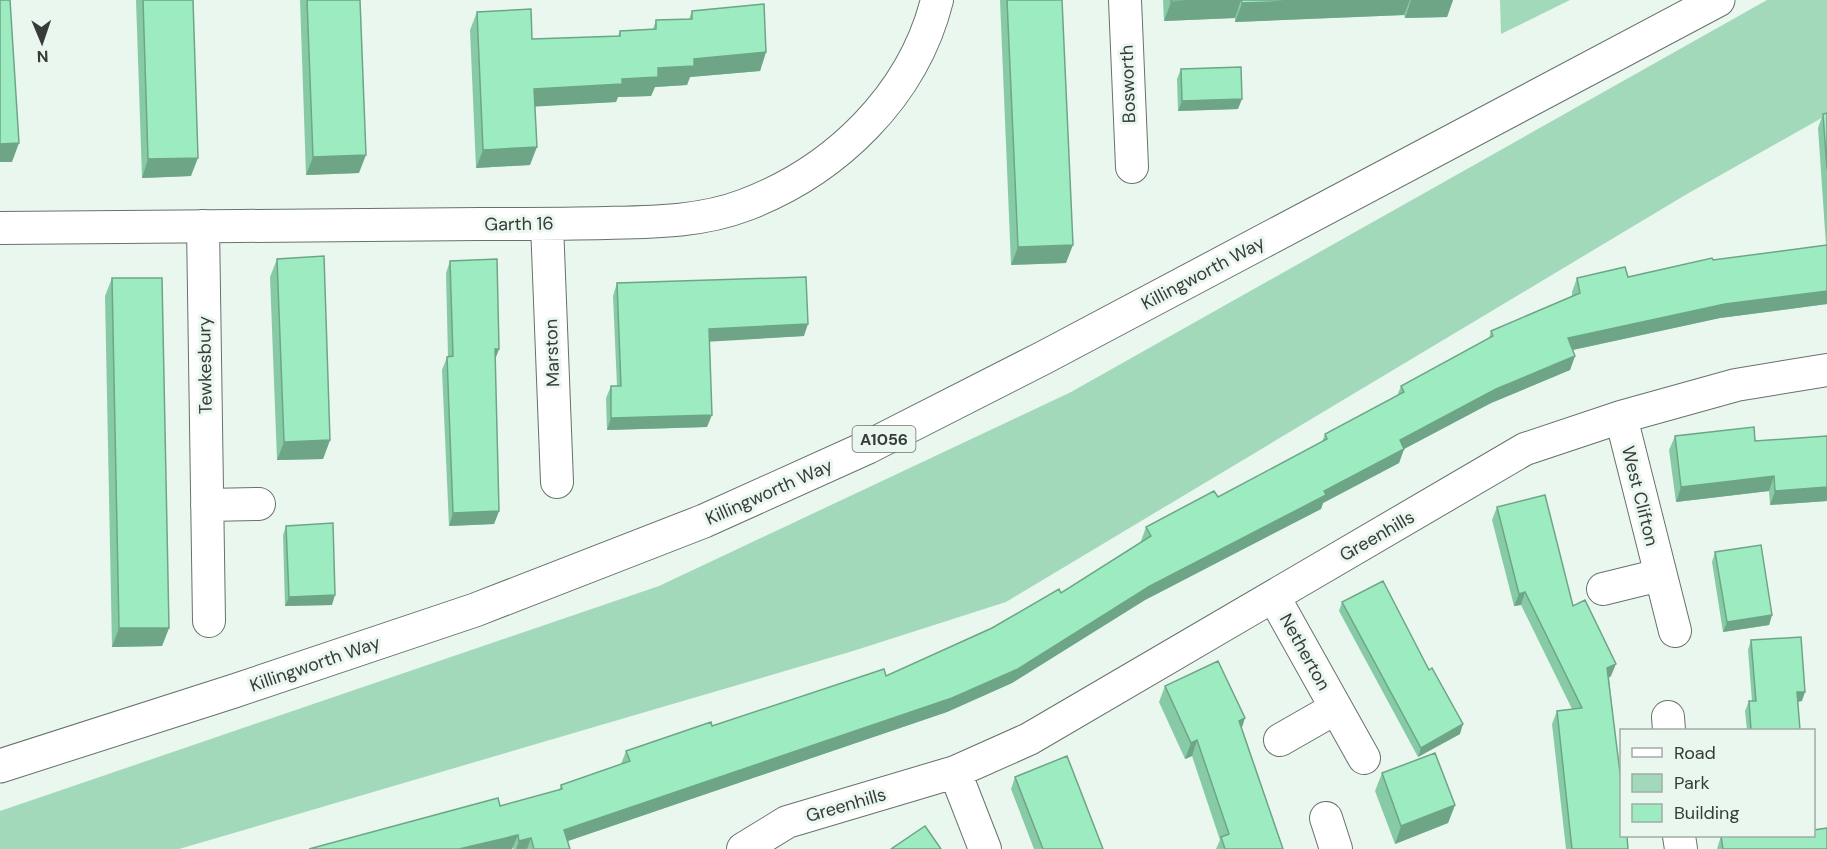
<svg xmlns="http://www.w3.org/2000/svg" width="1827" height="849" viewBox="0 0 1827 849" font-family="'DM Sans',sans-serif">
	<style>
		.green { fill: #a3d9bb }
		.lines { fill: none; stroke-linecap: round; stroke-linejoin: round }
		.street-casing { stroke: #66726b; stroke-width: 34 }
		.primary-casing { stroke: #66726b; stroke-width: 35 }
		.street { stroke: #fff; stroke-width: 32 }
		.primary { stroke: #fff; stroke-width: 33 }
		.wall { fill: #87cba6 }
		.shaded-wall { fill: #6ea587 }
		.building { fill: #9decc1; stroke: #6ea587; stroke-width: 1.5 }
		.labels { text-anchor: middle; dominant-baseline: central; stroke-width: 6; stroke-linejoin: round; paint-order: stroke }
		.shield { fill: #eaf7ef; stroke: #6d7470; stroke-width: 1.5 }
		.shield-label { font-size: 16px; font-weight: bold; fill: #373c39 }
		.street-label { font-size: 18px; fill: #373c39; stroke: #eaf7ef }
	</style>
	<rect width="100%" height="100%" fill="#eaf7ef"/>
	<path class="green" d="M1500,0H1570L1501,34Z
		M1767,0H1827V115L1687,194L1006,602L853,651L179,849H0V811L659,586L1071,392Z"/>
	<g class="lines">
		<defs>
			<path id="street" d="M1125,0L1132,167
				M547,224L557,482
				M203,226L209,621
				M0,228C160,226 320,226 480,224C522,224 564,224 606,223C652,222 701,222 745,205C835,171 913,96 937,0
				M1621,417L1675,631
				M207,505L259,504
				M1603,589L1660,575
				M1274,597L1364,758
				M1668,717L1669,730
				M1280,740L1336,708
				M955,772L985,849
				M1326,818L1336,849
				M1679,836L1681,849
				M743,849L787,822L955,772L1029,739L1525,449L1621,417L1736,385L1827,370"/>
			<path id="primary" d="M0,766L234,691L475,610L704,521L868,447L1043,358L1718,0"/>
		</defs>
		<use href="#street" class="street-casing"/>
		<use href="#primary" class="primary-casing"/>
		<use href="#street" class="street"/>
		<use href="#primary" class="primary"/>
	</g>
	<path class="wall" d="M136,0H193L191,176L142,178Z
		M300,0H360L359,173L306,175Z
		M1000,0H1062L1066,263L1011,265Z
		M1163,0H1453L1447,17L1405,18L1404,15L1235,22V18L1164,21Z
		M692,11L766,52L760,71L690,77L687,85L655,87L651,96L618,97L616,102L535,106L530,165L476,168L470,30L477,12L532,39L618,36L620,31L653,29L656,20L689,19Z
		M1181,69L1238,109L1178,111L1177,79Z
		M1827,113V304L1720,318L1573,350L1575,356L1570,370L1491,403L1404,449L1399,463L1323,503L1321,509L1145,600L1012,683L947,712L568,841L570,849H513L500,806L559,790L561,785L621,764L626,751L886,676L992,628L1061,593L1142,542L1141,541L1146,527L1218,497L1322,442L1325,434L1397,396L1401,386L1489,338L1491,331L1572,296V292L1577,278L1628,277L1713,260L1826,245L1818,128L1823,114Z
		M277,259L330,440L323,459L277,460L270,277Z
		M450,261L499,349L495,360L499,511L494,524L449,526L442,370L447,357H448L446,273Z
		M112,278L169,628L162,646L112,647L105,296Z
		M617,283L804,336L709,341L707,427L607,430L606,398L611,386H617L613,296Z
		M1675,436L1755,441L1827,436V501L1770,505L1769,491L1676,502L1669,450Z
		M1497,507L1573,606L1611,676L1609,678L1628,849H1566L1552,724L1557,711L1572,709L1521,605L1514,606L1492,520Z
		M286,526L332,605L285,606L283,535Z
		M1715,552L1772,615L1769,625L1723,632L1712,562Z
		M1342,602L1460,734L1418,757L1339,611Z
		M1751,640L1802,701L1798,702L1800,730H1747L1745,711L1749,701H1752L1748,650Z
		M1165,686L1242,728L1283,849H1216L1220,840L1192,756L1185,759L1159,702Z
		M1382,773L1455,805L1448,823L1395,844L1375,791Z
		M1015,777L1103,849H1034L1011,789Z
		M1721,836H1814L1827,849H1717Z"/>
	<path class="shaded-wall" d="M1241,0L1235,18L1164,21L1171,2Z
		M1329,0H1410L1404,15L1235,22L1242,3Z
		M1411,0H1453L1447,17L1405,18Z
		M766,52L760,71L690,77L687,85L655,87L651,96L618,97L616,102L528,107L534,89L622,79L694,59Z
		M1242,99L1238,109L1178,111L1182,101Z
		M19,143L12,162H0V144Z
		M537,147L530,165L476,168L483,150Z
		M366,155L359,173L306,175L313,157Z
		M198,158L191,176L142,178L148,159Z
		M1073,245L1066,263L1011,265L1018,247Z
		M1827,291V304L1720,318L1563,352L1568,338L1725,304Z
		M808,324L804,336L704,342L709,329Z
		M495,349H499L494,362Z
		M1575,356L1570,370L1491,403L1404,449L1399,463L1323,503L1321,509L1145,600L1012,683L947,712L559,844L564,830L1150,586L1324,491L1400,440L1496,389Z
		M712,415L707,427L607,430L611,418Z
		M330,440L323,459L277,460L284,442Z
		M1774,476L1769,491L1676,502L1681,487Z
		M1827,487V501L1770,505L1775,491Z
		M499,511L494,524L449,526L453,513Z
		M1525,592L1521,605L1514,606L1519,594Z
		M335,595L332,605L285,606L289,597Z
		M1772,615L1769,625L1723,632L1727,622Z
		M119,628H169L162,646L112,647Z
		M1616,664L1611,676L1603,680L1607,668Z
		M1797,692H1805L1802,701L1794,702Z
		M1245,718L1240,734L1239,721Z
		M1463,724L1460,734L1418,757L1421,748Z
		M1197,740L1192,756L1185,759L1191,743Z
		M1455,805L1448,823L1395,844L1401,826Z
		M518,835L512,849H459Z
		M531,838L527,849H516L519,841Z"/>
	<path class="building" d="M0,0H10L19,143L0,144Z
		M143,0H193L198,158L148,159Z
		M307,0H360L366,155L313,157Z
		M1007,0H1062L1073,245L1018,247Z
		M1171,0H1241L1171,2Z
		M1241,0H1329L1242,3Z
		M764,4L766,52L694,59V66L658,68V77L622,79V84L534,89L537,147L483,150L477,12L531,9L532,39L620,36V31L656,29V20L692,19V11Z
		M1241,67L1242,99L1182,101L1181,69Z
		M1827,113V169L1823,114Z
		M1827,245V291L1725,304L1568,338L1575,356L1496,389L1400,440L1404,449L1324,491L1326,495L1150,586L1018,669L952,698L564,830L570,849H534L531,838L519,841L518,835L459,849H309L498,798L500,806L562,789L561,785L630,761L626,751L711,722L712,726L884,669L886,676L992,628L1059,589L1061,593L1151,536L1146,527L1214,491L1218,497L1327,439L1325,434L1404,392L1401,386L1493,336L1491,331L1580,293L1577,278L1625,267L1628,277L1712,258L1713,260Z
		M324,256L330,440L284,442L277,259Z
		M497,259L499,349H495L499,511L453,513L447,357L453,356L450,261Z
		M806,277L808,324L709,329L712,415L611,418V386H621L617,283Z
		M112,278H162L169,628H119Z
		M1754,427L1755,441L1827,436V487L1775,491L1774,476L1681,487L1675,436Z
		M1545,495L1573,606L1585,600L1616,664L1607,668L1622,789V836H1627L1628,849H1572L1557,711L1582,708L1525,592L1519,594L1497,507Z
		M333,523L335,595L289,597L286,526Z
		M1761,545L1772,615L1727,622L1715,552Z
		M1383,581L1429,670L1432,668L1463,724L1421,748L1342,602Z
		M1801,637L1805,692H1797L1800,730H1751L1749,701H1756L1751,640Z
		M1218,661L1245,718L1239,721L1283,849H1225L1221,837L1229,834L1197,740L1191,743L1165,686Z
		M1435,753L1455,805L1401,826L1382,773Z
		M1067,756L1103,849H1043L1015,777Z
		M925,826L941,849H891Z
		M1827,828V849H1723L1721,836H1814V830Z"/>
	<g class="labels">
		<rect class="shield" x="852.5" y="426" width="63" height="26" rx="4.5"/>
		<g class="shield-label">
			<text x="884" y="439">A1056</text>
		</g>
		<g class="street-label">
			<text transform="translate(1128 84) rotate(-92)">Bosworth</text>
			<text transform="translate(519 224) rotate(-1)">Garth 16</text>
			<text transform="translate(1203 273) rotate(-28)">Killingworth Way</text>
			<text transform="translate(552 353) rotate(-92)">Marston</text>
			<text transform="translate(205 365) rotate(-91)">Tewkesbury</text>
			<text transform="translate(769 492) rotate(-24)">Killingworth Way</text>
			<text transform="translate(1640 496) rotate(76)">West Clifton</text>
			<text transform="translate(1377 536) rotate(-30)">Greenhills</text>
			<text transform="translate(1305 652) rotate(61)">Netherton</text>
			<text transform="translate(315 664) rotate(-19)">Killingworth Way</text>
			<text transform="translate(846 805) rotate(-16)">Greenhills</text>
		</g>
	</g>
	<rect x="1620" y="729" width="195" height="108" fill="#eaf7ef" stroke="#a2aca6" stroke-width="1.5"/>
	<rect x="1632" y="748" width="30" height="9" fill="#ffffff" stroke="#a2aca6" stroke-width="1.5"/>
	<text x="1674" y="759" font-size="18" fill="#373c39">Road</text>
	<rect x="1632" y="774" width="30" height="18" fill="#a3d9bb" stroke="#a2aca6" stroke-width="1.5"/>
	<text x="1674" y="789" font-size="18" fill="#373c39">Park</text>
	<rect x="1632" y="804" width="30" height="18" fill="#9decc1" stroke="#a2aca6" stroke-width="1.5"/>
	<text x="1674" y="819" font-size="18" fill="#373c39">Building</text>
	<g transform="translate(42 42) rotate(178)" stroke="#eaf7ef" stroke-width="4.5" paint-order="stroke">
	<path d="M0-4.5L10 22L0 15L-10 22Z" fill="#373c39"/>
	<text y="-9" font-size="16" font-weight="bold" text-anchor="middle" fill="#373c39">N</text>
	</g>
</svg>
